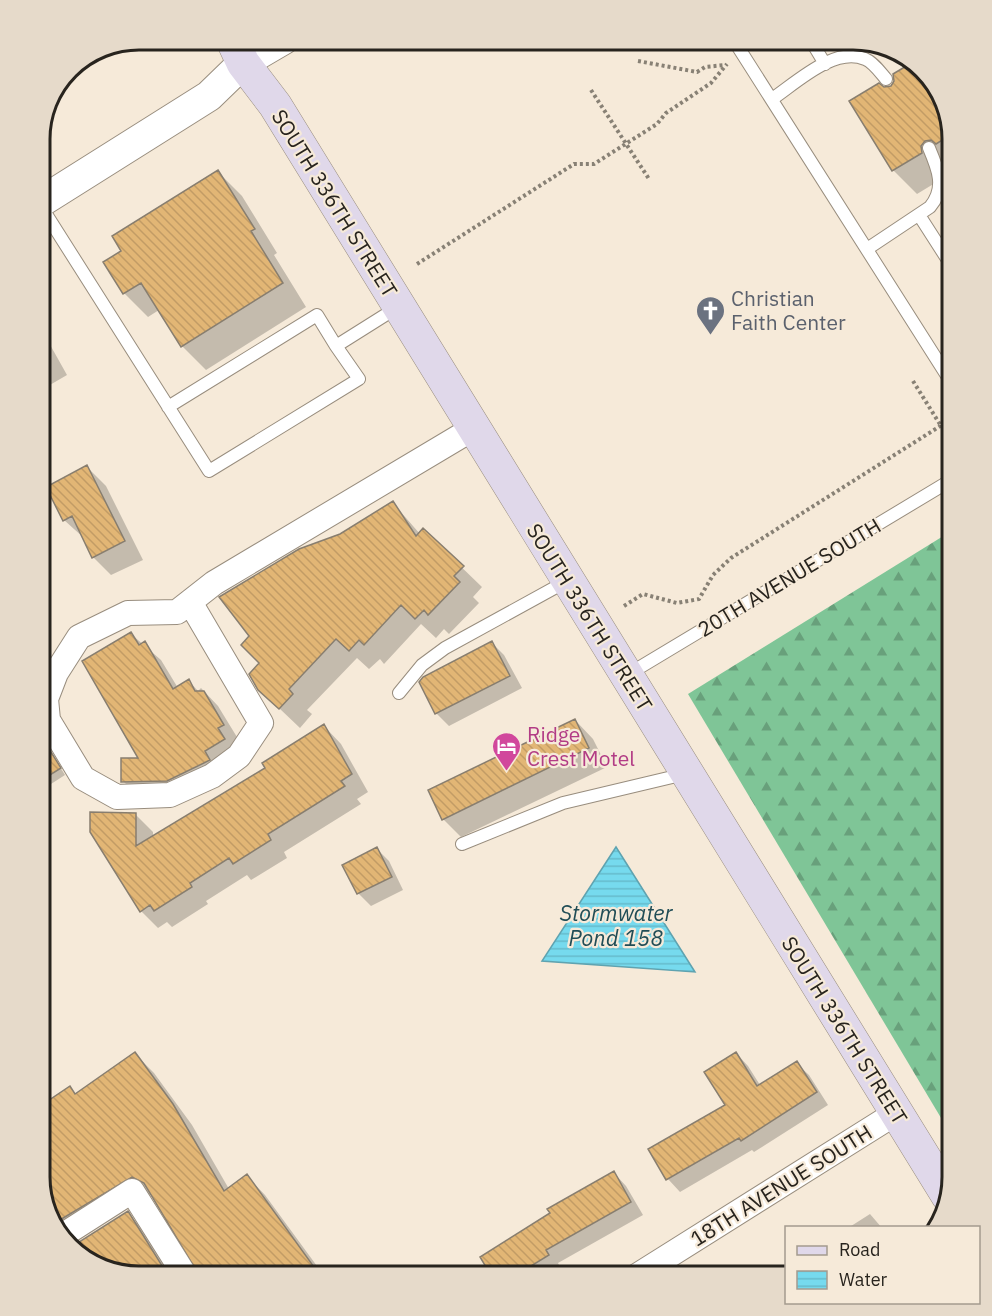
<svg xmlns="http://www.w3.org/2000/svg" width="992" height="1316" viewBox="0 0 992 1316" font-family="'IBM Plex Sans',sans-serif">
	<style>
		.forest { fill: url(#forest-firs) }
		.water { fill: url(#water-rules); stroke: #5fa3b0; stroke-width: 1.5 }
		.shadow { fill: #0003 }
		.building { fill: url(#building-back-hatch); stroke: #887e6f; stroke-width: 1.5 }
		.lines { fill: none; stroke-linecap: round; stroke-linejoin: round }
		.service-casing { stroke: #988d7e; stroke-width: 14 }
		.minor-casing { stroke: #988d7e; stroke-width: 26 }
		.tertiary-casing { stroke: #988d7e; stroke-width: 32 }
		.secondary-casing { stroke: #988d7e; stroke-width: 34 }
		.path { stroke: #888175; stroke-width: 4; stroke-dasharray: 3 3; stroke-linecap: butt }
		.service { stroke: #fff; stroke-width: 12 }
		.minor { stroke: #fff; stroke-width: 24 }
		.tertiary { stroke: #fff; stroke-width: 30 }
		.secondary { stroke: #e0d8ea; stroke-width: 33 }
		.labels { text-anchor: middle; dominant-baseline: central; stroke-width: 4.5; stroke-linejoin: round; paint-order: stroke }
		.street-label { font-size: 21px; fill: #28241e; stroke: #f6ead9 }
		.worship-label { font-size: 21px; fill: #5b616d; stroke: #f6ead9; text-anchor: start }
		.hotel-label { font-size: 21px; fill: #b23c85; stroke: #f6ead9; text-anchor: start }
		.water-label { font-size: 22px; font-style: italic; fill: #204d56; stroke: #f6ead9 }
		.rim { fill: none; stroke: #28241e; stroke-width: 3 }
	</style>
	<defs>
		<pattern id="forest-firs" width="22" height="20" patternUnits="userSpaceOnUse" patternTransform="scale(1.5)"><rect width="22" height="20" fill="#7fc597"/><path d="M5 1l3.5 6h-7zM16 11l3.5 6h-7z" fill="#68a07b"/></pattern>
		<pattern id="water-rules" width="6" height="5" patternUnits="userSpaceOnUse" patternTransform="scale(1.5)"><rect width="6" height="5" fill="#76daee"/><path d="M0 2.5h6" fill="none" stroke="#6bc"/></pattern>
		<pattern id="building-back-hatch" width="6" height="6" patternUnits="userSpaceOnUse" patternTransform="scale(1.5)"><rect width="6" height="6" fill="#e2b675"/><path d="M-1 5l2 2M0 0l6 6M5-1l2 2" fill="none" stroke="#c29c65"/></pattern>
	</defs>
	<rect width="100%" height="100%" fill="#f6ead9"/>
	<path class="forest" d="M953,530V1138L688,694Z"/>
	<path class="water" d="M616,847L695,972L542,961Z"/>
	<path class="shadow" d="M914,63L936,84L953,139V164L944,171L945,177L917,194L893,170L851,102L892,87L895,82L894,75Z
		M218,172L242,196L277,253L274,255L306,307L206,370L182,346L159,310L148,317L124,293L123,252Z
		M39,325L67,375L43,389L39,385Z
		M87,467L106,486L143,560L111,575L93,557L84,538L64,520Z
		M393,503L420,534L423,530L482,587L473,597L479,603L449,634L444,629L436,638L421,624L384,664L380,659L369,669L357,658L307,710L312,714L300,728L259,689L261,663L341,535Z
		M39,605L50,616L39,626Z
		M131,634L161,660L178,688L189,681L198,691L201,688L218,706L240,742L221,768L140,798L123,781L141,759Z
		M492,643L504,655L522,688L449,726L437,714L421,682Z
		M575,720L593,739L607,767L461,837L443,819Z
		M324,726L341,744L368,792L357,799L361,804L284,852L287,858L251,880L247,875L206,901L208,904L172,927L167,922L158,928L141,911L91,831L135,814L153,832V838L267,769Z
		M39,733L65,775L51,784L45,778Z
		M377,849L389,861L403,890L371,906L358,893Z
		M736,1053L748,1066L760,1085L796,1063L809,1075L828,1105L754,1152L752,1150L680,1192L668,1179L651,1149L727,1105Z
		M135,1054L154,1073L192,1125L229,1189L247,1176L265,1195L325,1277H202L152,1195L143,1197L70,1245L55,1229L39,1177V1109L69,1088L76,1095Z
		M614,1173L626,1186L643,1215L558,1263L560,1267L545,1277H493Z
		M127,1213L144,1230L174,1277H133Z
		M870,1214L882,1228H848Z
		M786,1264V1277H766Z"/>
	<path class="building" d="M913,62L936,84L952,134L936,144L931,140L925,141L921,146L922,153L892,171L849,101L879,83L884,87L891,86L894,81L893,74Z
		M218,170L255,229L251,231L283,283L181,347L141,283L123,294L103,262L121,251L112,236Z
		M87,465L125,541L92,558L72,516L63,521L46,487Z
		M393,501L416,536L423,528L464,566L454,576L460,582L428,615L424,610L415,619L401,605L364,645L359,640L349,651L336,639L289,689L293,694L279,709L258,690L249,674L259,663L241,645L249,636L219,597L299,549L340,534Z
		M131,632L139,645L145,641L173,689L189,679L195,691H204L224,725L218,728L225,739L205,751L210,760L167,781L121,782V758H138L82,661Z
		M492,641L510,676L435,714L419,682L423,677Z
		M575,719L589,748L442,820L428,790Z
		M324,724L352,774L341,781L345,786L268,834L271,840L233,864L229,858L190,883L192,887L154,911L150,905L140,912L90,832V812L136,813V846L265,768L262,763Z
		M39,733L61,768L39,782Z
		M377,847L392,877L357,894L342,865Z
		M135,1052L173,1104L224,1191L247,1174L314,1267L300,1277H245L238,1268L224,1277H200L144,1183L132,1177L53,1224L39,1177V1107L70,1086L75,1094Z
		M736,1052L757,1086L797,1061L817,1092L741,1141L739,1138L666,1180L648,1149L725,1105L704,1072Z
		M614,1171L631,1202L546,1250L549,1255L513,1277H492L480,1257L550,1213L547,1209Z
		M128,1211L169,1277H133L89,1264L71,1247Z"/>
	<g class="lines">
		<defs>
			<path id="service" d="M733,39L953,385
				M810,39L825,64
				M772,99C796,83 834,46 865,59C873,62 880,72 886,79
				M39,203L209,471L359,379L336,346L398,307
				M919,215L953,268
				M867,249L930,207C946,188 938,169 929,148
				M168,407L317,315L336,346
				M627,675L953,479
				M399,693L422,665L445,648L567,581
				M462,844L563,803L685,774"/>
			<path id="minor" d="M190,602L261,723L239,756L212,776L170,795L117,797L83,778L48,720L46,699L56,673L79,637L128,613L177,612L214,583L474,428
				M60,1237L132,1191L186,1277
				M635,1277L896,1113"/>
			<path id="tertiary" d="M39,203L209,96L243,63L284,39"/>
			<path id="secondary" d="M232,39L243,63L275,105L948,1196"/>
		</defs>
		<use href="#service" class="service-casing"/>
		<use href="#minor" class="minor-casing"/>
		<use href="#tertiary" class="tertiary-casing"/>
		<use href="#secondary" class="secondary-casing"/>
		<path class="path" d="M904,53L910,64
			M638,61L697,72L705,67L725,65
			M591,90L649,179
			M934,101L940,97
			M417,264L574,164H594L657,124L666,113L711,83L727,64
			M913,381L941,426
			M624,606L643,594L677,603L699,599L713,575L731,558L953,418"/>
		<use href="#service" class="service"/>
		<use href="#minor" class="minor"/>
		<use href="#tertiary" class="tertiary"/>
		<use href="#secondary" class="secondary"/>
	</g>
	<defs>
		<symbol id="church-pin" viewBox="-11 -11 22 30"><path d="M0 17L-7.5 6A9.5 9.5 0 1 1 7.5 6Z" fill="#6b7280" stroke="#f6ead9"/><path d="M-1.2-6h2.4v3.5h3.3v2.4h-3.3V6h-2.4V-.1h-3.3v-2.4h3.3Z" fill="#fff"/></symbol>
		<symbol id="hotel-pin" viewBox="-11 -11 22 30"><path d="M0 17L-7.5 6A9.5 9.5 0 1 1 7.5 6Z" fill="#d1479c" stroke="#f6ead9"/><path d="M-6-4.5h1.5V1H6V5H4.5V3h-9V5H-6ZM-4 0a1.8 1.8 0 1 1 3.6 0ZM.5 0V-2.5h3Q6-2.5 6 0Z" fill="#fff"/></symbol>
	</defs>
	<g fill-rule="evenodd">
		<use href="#church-pin" x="694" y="294" width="33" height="45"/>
		<use href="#hotel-pin" x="490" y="730" width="33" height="45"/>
	</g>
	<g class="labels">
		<g class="street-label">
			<text transform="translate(335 203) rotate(58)">SOUTH 336TH STREET</text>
			<text transform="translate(789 577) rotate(-31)">20TH AVENUE SOUTH</text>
			<text transform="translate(590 617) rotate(58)">SOUTH 336TH STREET</text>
			<text transform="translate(845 1030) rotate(58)">SOUTH 336TH STREET</text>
			<text transform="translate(781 1185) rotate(-32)">18TH AVENUE SOUTH</text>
		</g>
		<g class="worship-label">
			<text x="731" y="298">Christian<tspan x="731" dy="24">Faith Center</tspan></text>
		</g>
		<g class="hotel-label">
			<text x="527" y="734">Ridge<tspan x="527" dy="24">Crest Motel</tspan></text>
		</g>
		<g class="water-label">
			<text x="616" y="912">Stormwater<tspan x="616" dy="25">Pond 158</tspan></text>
		</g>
	</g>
	<path d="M0 0H992V1316H0ZM139 50H853A89 89 0 0 1 942 139V1177A89 89 0 0 1 853 1266H139A89 89 0 0 1 50 1177V139A89 89 0 0 1 139 50Z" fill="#e6daca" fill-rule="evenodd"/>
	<path class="rim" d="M139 50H853A89 89 0 0 1 942 139V1177A89 89 0 0 1 853 1266H139A89 89 0 0 1 50 1177V139A89 89 0 0 1 139 50Z"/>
	<rect x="785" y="1226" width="195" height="78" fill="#f6ead9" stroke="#a49b8e" stroke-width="1.5"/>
	<rect x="797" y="1246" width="30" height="9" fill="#e0d8ea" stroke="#a49b8e" stroke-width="1.5"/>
	<text x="839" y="1256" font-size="18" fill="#28241e">Road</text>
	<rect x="797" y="1271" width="30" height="18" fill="url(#water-rules)" stroke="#a49b8e" stroke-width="1.5"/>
	<text x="839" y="1286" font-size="18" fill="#28241e">Water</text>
</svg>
